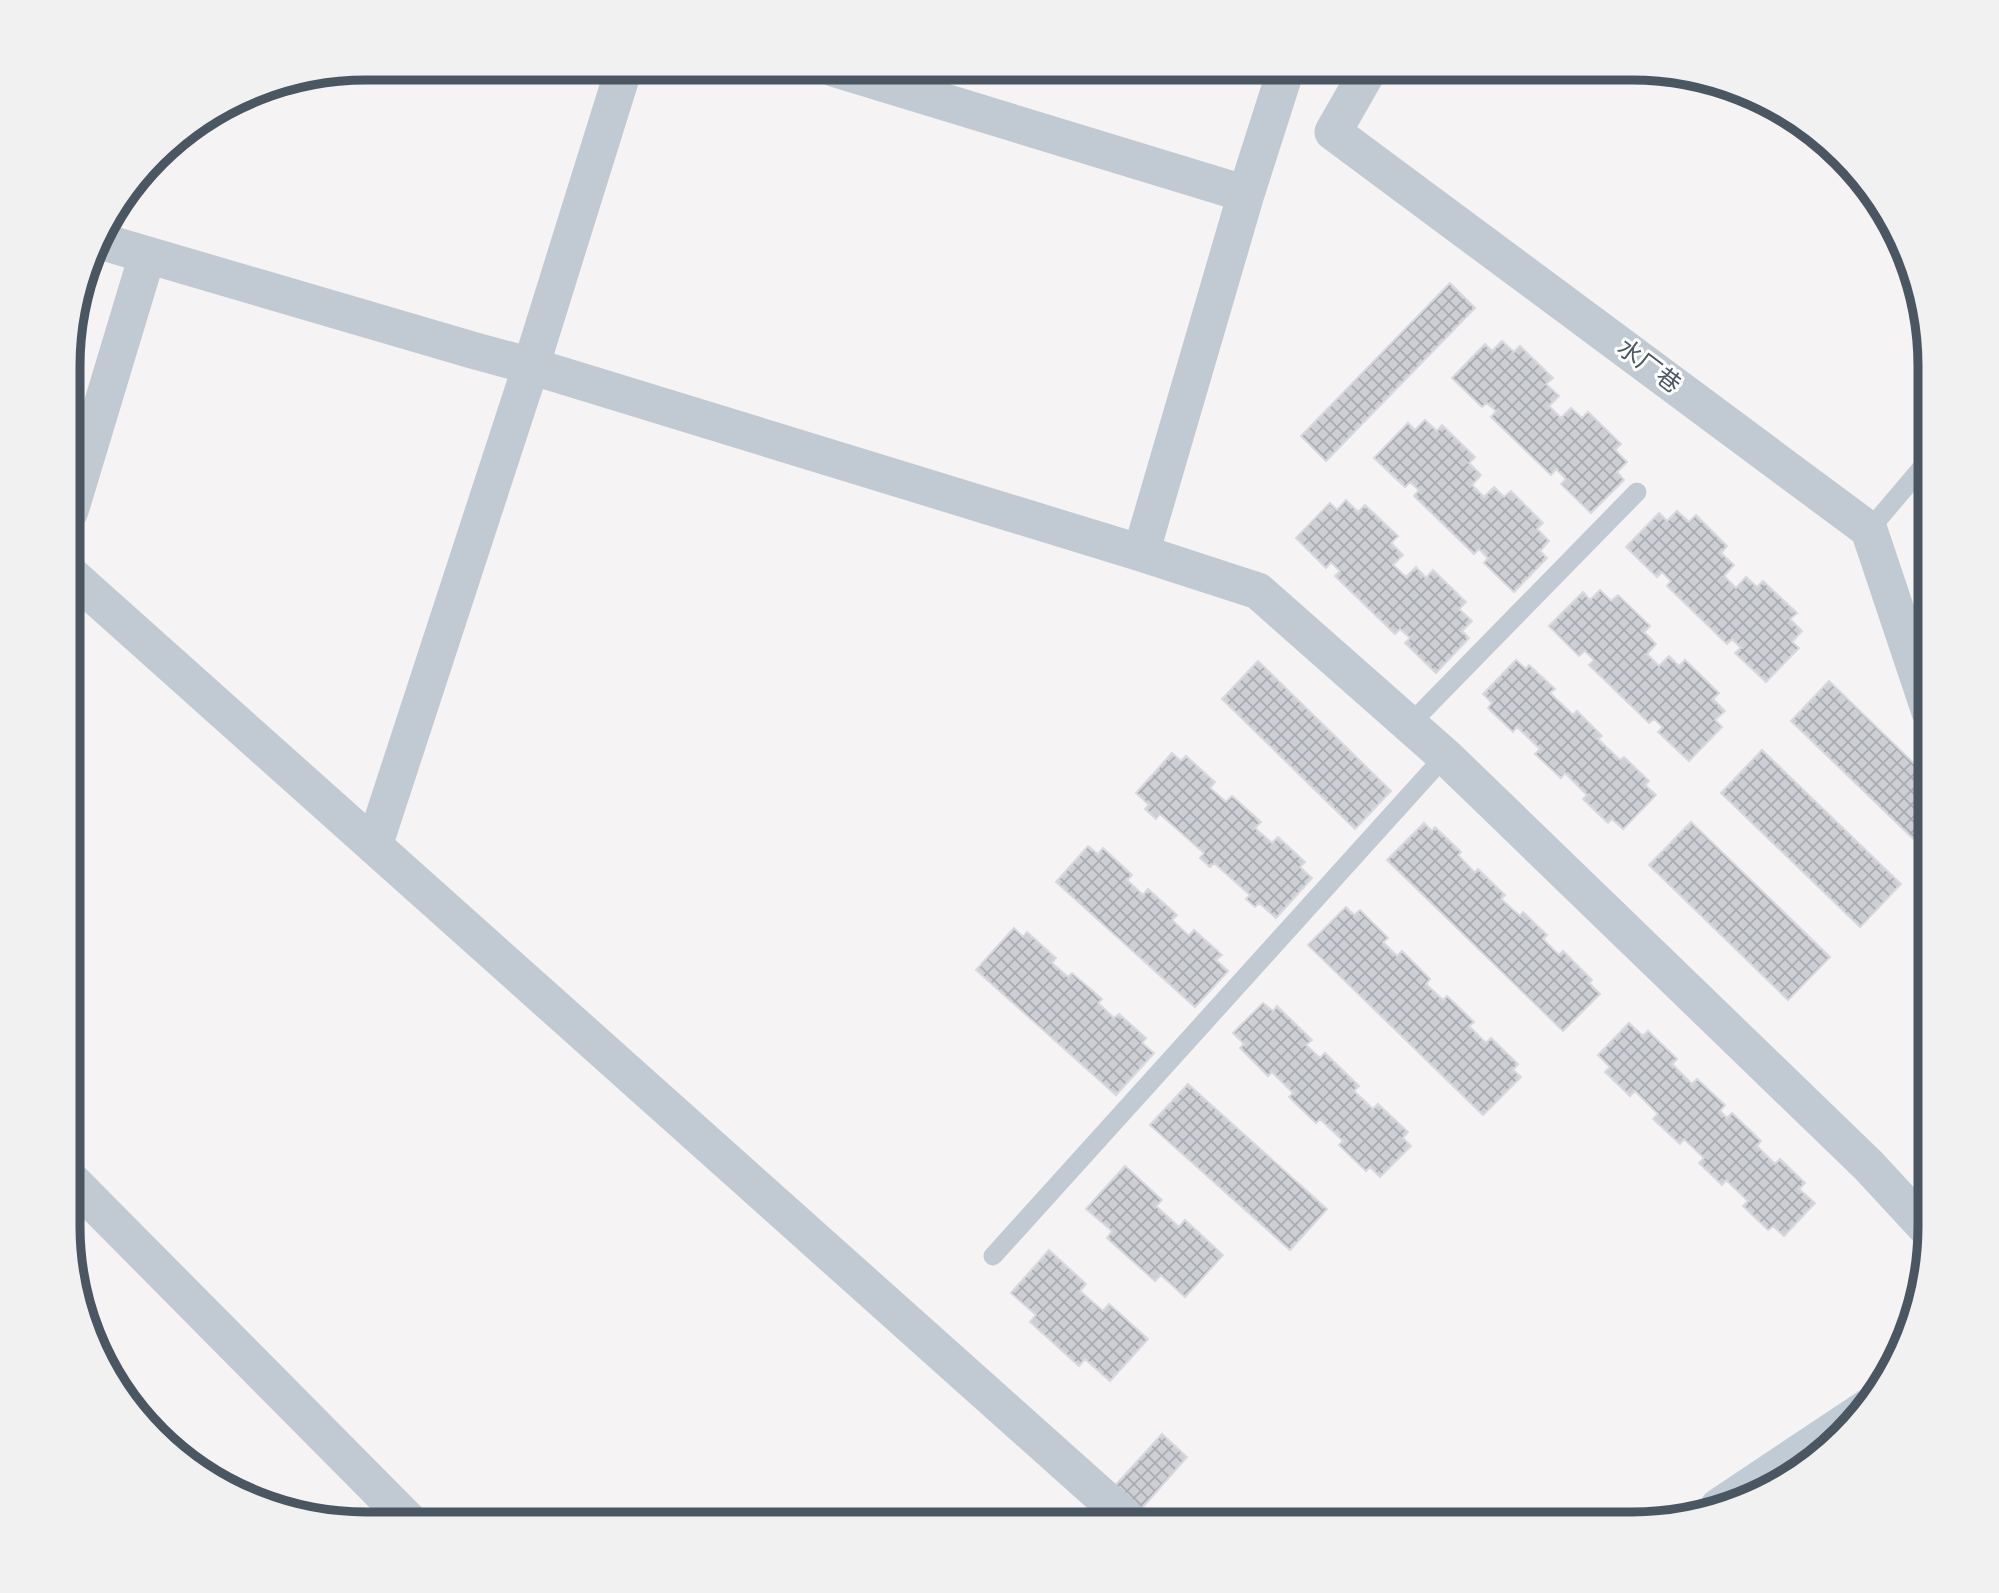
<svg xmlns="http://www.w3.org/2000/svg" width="1999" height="1593" viewBox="0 0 1999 1593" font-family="'Roboto Condensed','Noto Sans SC',sans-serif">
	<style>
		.building { fill: url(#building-cross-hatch); stroke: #d7d9de; stroke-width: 2 }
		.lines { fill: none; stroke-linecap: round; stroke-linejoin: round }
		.service { stroke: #c1cad2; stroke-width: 19 }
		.minor { stroke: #c1cad2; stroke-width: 37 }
		.secondary { stroke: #c1cbd6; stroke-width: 38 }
		.labels { text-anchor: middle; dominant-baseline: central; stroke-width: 6; stroke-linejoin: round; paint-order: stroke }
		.street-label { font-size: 24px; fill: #4a5661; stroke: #fff }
		.rim { fill: none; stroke: #4a5661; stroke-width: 9 }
	</style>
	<defs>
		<pattern id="building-cross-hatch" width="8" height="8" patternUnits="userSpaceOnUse" patternTransform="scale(1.75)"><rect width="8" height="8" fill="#cdcfd5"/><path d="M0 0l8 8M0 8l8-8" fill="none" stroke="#a8abb0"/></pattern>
	</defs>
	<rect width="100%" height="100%" fill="#f5f3f3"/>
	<path class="building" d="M1450,283L1475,308L1326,461L1301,436Z
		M1502,341L1514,352L1520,346L1553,378L1546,384L1559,396L1549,406L1561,418L1571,408L1582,418L1588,412L1621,444L1615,450L1627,462L1617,472L1624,480L1591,513L1561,484L1566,479L1556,469L1551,475L1491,417L1496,411L1487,403L1482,407L1452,378L1485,344L1492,351Z
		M1425,420L1437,431L1442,425L1475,457L1469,463L1481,475L1472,485L1484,497L1494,487L1504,497L1511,491L1543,523L1537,529L1549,541L1540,551L1547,558L1514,592L1484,563L1488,558L1479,549L1474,554L1414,496L1419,490L1410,482L1405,487L1374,458L1408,423L1415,430Z
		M1346,500L1358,512L1365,505L1398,536L1391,543L1403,555L1393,565L1406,577L1416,567L1426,578L1433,570L1466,602L1459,609L1472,621L1462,631L1469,638L1436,673L1405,643L1410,638L1400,629L1395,634L1335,576L1340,571L1331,562L1326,568L1296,538L1330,503L1337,510Z
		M1677,511L1689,522L1696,515L1727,546L1721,553L1734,565L1724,576L1736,588L1746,577L1757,587L1763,581L1797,613L1790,619L1802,631L1792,642L1799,648L1766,682L1735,653L1741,648L1732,639L1727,644L1667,586L1671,581L1662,572L1657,577L1626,547L1659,513L1667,521Z
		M1600,590L1611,601L1618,595L1650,626L1644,632L1656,644L1647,654L1659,666L1669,656L1679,666L1685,660L1719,693L1713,699L1725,711L1715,720L1722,727L1689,761L1658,732L1663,727L1654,719L1649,723L1589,665L1594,660L1585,651L1579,656L1549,626L1583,592L1590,600Z
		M1516,660L1526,669L1529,665L1555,689L1550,693L1573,715L1577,711L1602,736L1598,739L1620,760L1624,757L1649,781L1645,785L1656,795L1623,829L1612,819L1608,823L1583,799L1587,795L1565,773L1561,778L1535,754L1540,749L1517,727L1513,732L1488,708L1492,703L1483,694Z
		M1258,661L1391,791L1355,829L1222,699Z
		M1829,681L1930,779V855L1791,721Z
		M1762,750L1901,884L1860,927L1721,793Z
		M1172,753L1181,761L1186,756L1215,782L1210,788L1226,802L1232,796L1261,822L1255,828L1272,843L1278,837L1305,862L1300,867L1312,878L1276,918L1259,903L1255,907L1246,899L1250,895L1214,863L1210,867L1200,858L1204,853L1160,814L1156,819L1145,809L1149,805L1136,793Z
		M1691,822L1830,957L1788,1000L1649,865Z
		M1424,823L1432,831L1435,827L1461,852L1458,855L1475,873L1478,869L1505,895L1501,899L1520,916L1523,912L1547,935L1543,939L1559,955L1563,951L1592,980L1589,983L1600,994L1563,1031L1387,860Z
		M1088,846L1098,854L1103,848L1132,875L1127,880L1143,895L1148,889L1177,915L1172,920L1189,936L1194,930L1222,955L1216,960L1228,971L1195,1007L1056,882Z
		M1346,907L1354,915L1360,910L1388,938L1383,942L1397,956L1402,951L1430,979L1426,984L1443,1000L1447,996L1474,1022L1469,1026L1486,1043L1491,1038L1518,1064L1513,1070L1521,1077L1483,1115L1308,945Z
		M1014,928L1023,937L1027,932L1056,958L1052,963L1068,977L1072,973L1102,999L1098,1003L1114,1018L1119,1014L1146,1038L1142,1043L1154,1053L1116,1095L976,970Z
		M1263,1003L1273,1011L1277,1006L1312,1040L1306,1045L1320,1058L1325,1053L1359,1086L1354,1091L1373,1109L1378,1104L1408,1132L1403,1138L1411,1146L1380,1177L1370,1167L1366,1171L1339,1145L1343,1141L1320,1119L1316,1123L1289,1097L1293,1093L1272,1072L1268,1076L1240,1048L1244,1044L1233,1033Z
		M1629,1023L1643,1036L1648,1031L1677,1059L1672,1064L1692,1084L1697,1079L1725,1105L1720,1111L1727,1118L1732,1113L1761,1141L1757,1146L1775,1164L1780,1159L1805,1183L1799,1189L1815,1203L1784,1236L1773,1226L1768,1230L1743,1206L1748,1201L1726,1180L1722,1185L1699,1163L1704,1158L1684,1139L1680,1144L1653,1119L1658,1114L1635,1091L1630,1096L1605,1072L1610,1067L1598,1055Z
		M1188,1084L1327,1209L1290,1250L1150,1125Z
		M1125,1166L1162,1200L1156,1206L1179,1227L1185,1220L1223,1255L1185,1297L1161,1275L1155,1281L1107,1238L1112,1231L1086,1209Z
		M1049,1250L1086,1284L1080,1291L1103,1311L1109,1304L1148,1339L1110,1381L1085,1359L1079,1366L1030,1322L1036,1315L1011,1293Z
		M1162,1434L1187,1457L1127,1525L1080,1524Z"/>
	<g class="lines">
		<path class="service" d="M1869,530L1931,457
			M1410,724L1637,492
			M993,1256L1445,756"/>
		<path class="minor" d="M833,68L1246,194L1141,553
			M1369,69L1333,132L1869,530L1930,712
			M1246,194L1286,69
			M100,241L472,350L531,366L1141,553L1258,591L1445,756L1869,1166L1930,1232
			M70,511L147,256
			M70,574L1134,1525
			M374,846L531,366L624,68
			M69,1178L412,1524"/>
		<path class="secondary" d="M1719,1507L1866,1409"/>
	</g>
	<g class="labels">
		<g class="street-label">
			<text transform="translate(1649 366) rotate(37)">水厂巷</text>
		</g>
	</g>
	<path d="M0 0H1999V1593H0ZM366 80H1632A286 286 0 0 1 1918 366V1226A286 286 0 0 1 1632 1512H366A286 286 0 0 1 80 1226V366A286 286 0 0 1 366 80Z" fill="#f1f1f2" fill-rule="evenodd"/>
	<path class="rim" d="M366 80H1632A286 286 0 0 1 1918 366V1226A286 286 0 0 1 1632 1512H366A286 286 0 0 1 80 1226V366A286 286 0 0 1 366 80Z"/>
</svg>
